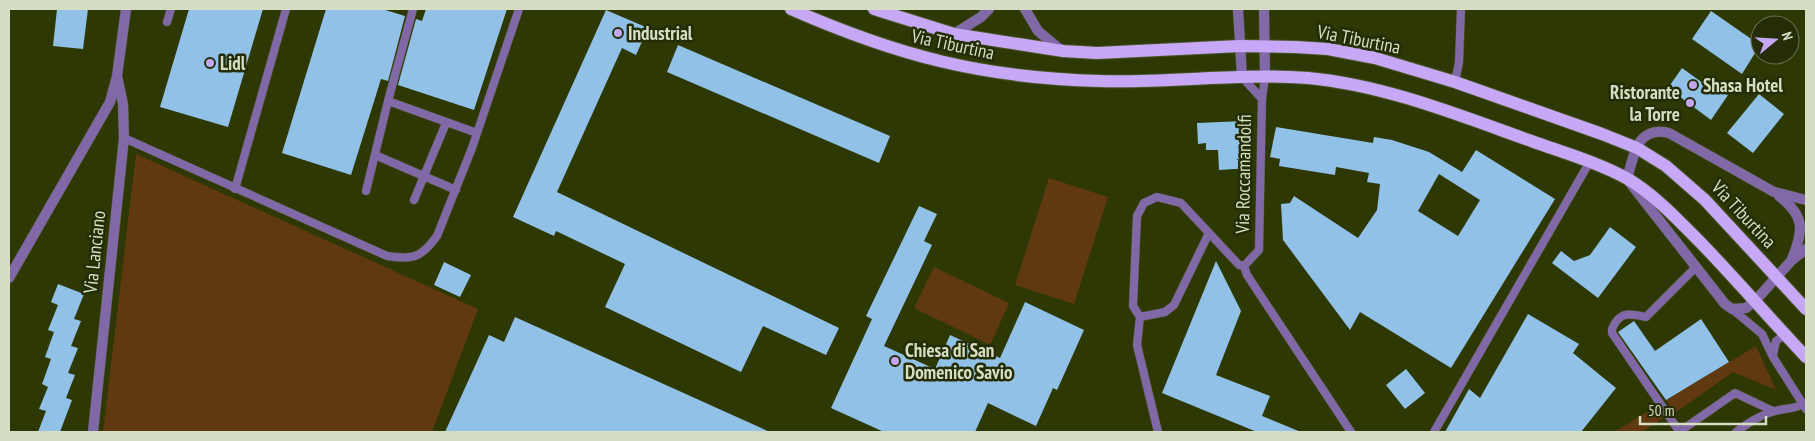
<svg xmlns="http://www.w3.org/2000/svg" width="1815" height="441" viewBox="0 0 1815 441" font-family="'PT Sans Narrow',sans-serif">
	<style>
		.green { fill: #613911 }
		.building { fill: #91c1e6; fill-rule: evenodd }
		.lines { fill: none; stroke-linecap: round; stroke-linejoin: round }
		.service-casing { stroke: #4b5626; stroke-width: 9 }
		.minor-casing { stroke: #4b5626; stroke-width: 11 }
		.tertiary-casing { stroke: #4b5626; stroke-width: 11 }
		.primary-casing { stroke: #4b5626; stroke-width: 14 }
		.service { stroke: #8168a7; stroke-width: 8 }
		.minor { stroke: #8168a7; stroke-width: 10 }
		.tertiary { stroke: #8168a7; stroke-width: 10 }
		.primary { stroke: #c6a8f6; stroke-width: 12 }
		.poi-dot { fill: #c3a7f2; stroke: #242d07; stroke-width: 2 }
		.labels { text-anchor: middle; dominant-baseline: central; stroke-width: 5; stroke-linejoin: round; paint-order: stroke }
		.poi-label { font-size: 19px; font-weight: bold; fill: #d5ddc3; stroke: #242d07; text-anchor: start }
		.street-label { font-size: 19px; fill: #d5ddc3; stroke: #242d07 }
	</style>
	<rect width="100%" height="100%" fill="#2d3804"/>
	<path class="green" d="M136,154L478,309L432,432H103Z
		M1049,178L1108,197L1074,304L1015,285Z
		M934,267L1009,303L990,345L914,308Z
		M1756,346L1776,390L1733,372L1675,413L1666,400Z
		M1655,407L1663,418L1642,432H1614Z"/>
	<path class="building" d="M57,9H88L83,49L53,46Z
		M189,9H263L228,127L160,107Z
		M326,9H382L405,16L388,81L381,79L351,175L282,153Z
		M426,9H507L474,110L398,85L416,19L422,21Z
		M606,10L648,28L636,55L622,48L557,192L839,328L826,355L763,326L741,372L605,307L625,264L556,231L554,236L513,217Z
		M1711,11L1760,45L1742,74L1692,39Z
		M678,45L890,136L879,163L667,72Z
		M1682,68L1707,86L1709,82L1728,95L1711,120L1668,88Z
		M1759,94L1784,114L1753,153L1727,133Z
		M1244,121L1246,160L1236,159L1251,168L1219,170L1218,150H1206V143L1198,144L1197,123Z
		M1276,127L1373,143L1374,137L1392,140L1429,152L1462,172L1476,150L1555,199L1451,368L1360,312L1350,330L1283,240L1281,204L1290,203L1294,196L1358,238L1377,210L1380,184L1367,182L1369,173L1336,167L1335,175L1279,166L1280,159L1270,157ZM1439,174L1480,200L1458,236L1418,211Z
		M919,206L937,214L924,241L932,245L884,346L935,369L950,335L1000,358L1025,302L1084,330L1057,390L1053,388L1036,426L988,403L975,432H884L831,408L872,319L866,316Z
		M1610,227L1636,247L1598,298L1552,263L1561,251L1574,261L1590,255Z
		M1216,261L1241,311L1216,375L1270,396L1262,416L1301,432H1257L1162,393Z
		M444,262L471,275L460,297L434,285Z
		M58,284L84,294L74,319L81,321L71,346L78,348L68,373L75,375L66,398L72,400L60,432H38L46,411L39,409L48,387L42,384L51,359L45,357L54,332L48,330L58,305L51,302Z
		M1528,314L1579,344L1573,353L1616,388L1581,432H1445L1469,389L1480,398Z
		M515,317L770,432H445L489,335L504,342Z
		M1701,319L1729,362L1666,400L1618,332L1634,321L1655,351Z
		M1406,369L1425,393L1405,409L1386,385Z"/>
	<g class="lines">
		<defs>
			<path id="service" d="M167,22L171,9
				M1242,77L1262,99
				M1455,82L1459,62L1461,9
				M388,101L413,9
				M124,138L387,256C413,260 421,258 437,236L472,148L519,9
				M375,155L456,190
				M235,189L286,9
				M366,191L388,101L477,133
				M414,200L446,123
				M1209,233L1174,305L1165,312L1140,317L1133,306L1137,216L1144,203L1157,197L1181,203L1239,265L1244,266L1259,250L1262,99L1265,77
				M1244,266L1247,275L1351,432
				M1732,309L1762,334L1773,357L1806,409
				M1140,317L1137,345L1158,432
				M1773,355L1776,341L1785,335
				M1679,431L1612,333V329C1620,310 1630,314 1646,317L1695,268
				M1434,432L1589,163
				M1679,432L1735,393L1773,411
				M1736,432C1747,424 1758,416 1772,412C1783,408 1792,410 1803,404"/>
			<path id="minor" d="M1025,9L1038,31L1062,51
				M954,34L981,17L989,9
				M1779,196C1805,216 1804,230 1792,259
				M1806,200L1774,192L1669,133C1637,125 1634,155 1627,179L1725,304L1732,309L1746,308L1755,301L1792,260L1806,249
				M9,278L110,102L117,76L126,9
				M93,432L124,138L123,104L117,76"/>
			<path id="tertiary" d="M1238,9L1242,77
				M1264,9L1265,77"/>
			<path id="primary" d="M791,9C898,56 983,78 1100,81C1169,83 1239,73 1308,78C1385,85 1461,116 1534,142C1565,153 1599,163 1628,179C1656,196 1677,219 1700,242C1736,279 1770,319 1806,357
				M874,9L954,34L1063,51L1097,53L1240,46L1295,47L1328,49L1375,58L1455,82L1602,134L1637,148L1666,166L1705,200L1806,309"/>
		</defs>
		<use href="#service" class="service-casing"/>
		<use href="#minor" class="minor-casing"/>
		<use href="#tertiary" class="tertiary-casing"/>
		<use href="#primary" class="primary-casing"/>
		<use href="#service" class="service"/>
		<use href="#minor" class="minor"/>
		<use href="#tertiary" class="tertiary"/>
		<use href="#primary" class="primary"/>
	</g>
	<g class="poi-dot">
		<circle cx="618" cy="33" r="5"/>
		<circle cx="210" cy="63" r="5"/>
		<circle cx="1693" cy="85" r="5"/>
		<circle cx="1690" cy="103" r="5"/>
		<circle cx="895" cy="361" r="5"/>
	</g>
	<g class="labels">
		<g class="poi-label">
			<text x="628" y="33">Industrial</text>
			<text x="220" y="63">Lidl</text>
			<text x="1703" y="85">Shasa Hotel</text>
			<text x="1680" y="92" text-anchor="end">Ristorante<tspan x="1680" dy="22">la Torre</tspan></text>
			<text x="905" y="350">Chiesa di San<tspan x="905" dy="22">Domenico Savio</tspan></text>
		</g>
		<g class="street-label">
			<text transform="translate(1359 39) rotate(11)">Via Tiburtina</text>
			<text transform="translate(953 44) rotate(12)">Via Tiburtina</text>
			<text transform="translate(1243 174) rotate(-89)">Via Roccamandolfi</text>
			<text transform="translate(1744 214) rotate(47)">Via Tiburtina</text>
			<text transform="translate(94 252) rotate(-84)">Via Lanciano</text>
		</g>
	</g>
	<rect width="1815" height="441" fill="none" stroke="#d5ddc3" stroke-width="20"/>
	<g transform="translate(1775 40) rotate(72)"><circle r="24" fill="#242d07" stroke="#6b7352"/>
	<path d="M0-4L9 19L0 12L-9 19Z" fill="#c3a7f2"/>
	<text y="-8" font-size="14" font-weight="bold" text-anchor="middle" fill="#d5ddc3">N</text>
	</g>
	<path d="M1640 416v8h126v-8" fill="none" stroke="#d5ddc3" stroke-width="2.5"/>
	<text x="1648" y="416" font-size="15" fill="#d5ddc3" stroke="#242d07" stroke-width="4" paint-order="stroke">50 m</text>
</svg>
